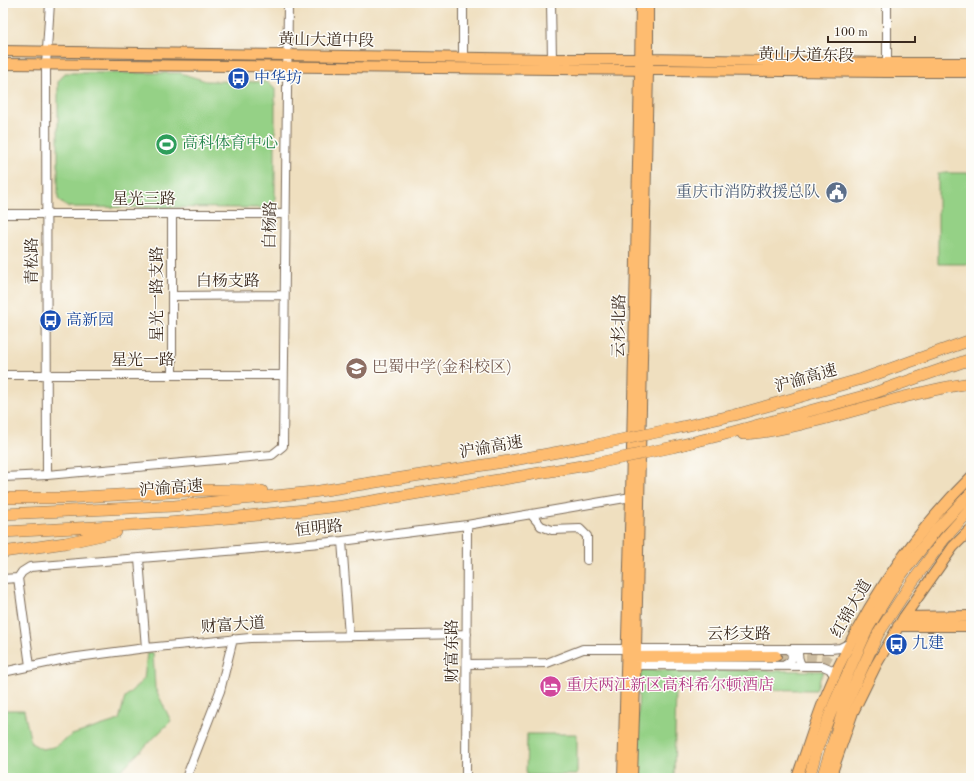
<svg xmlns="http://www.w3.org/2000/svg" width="974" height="781" viewBox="0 0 974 781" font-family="'Old Standard TT','Noto Serif SC',serif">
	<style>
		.green { fill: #95d186; stroke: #687e52 }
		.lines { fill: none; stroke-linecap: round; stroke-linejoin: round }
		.major-tunnel { stroke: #cbbb9f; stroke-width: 10; stroke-dasharray: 10 5; stroke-linecap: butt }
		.minor-casing { stroke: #7a6956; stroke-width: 10 }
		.major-casing { stroke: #7a6956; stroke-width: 12 }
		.highway-casing { stroke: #7a6956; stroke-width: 12 }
		.minor { stroke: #fff; stroke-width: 8 }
		.major { stroke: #febc70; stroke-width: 10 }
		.highway { stroke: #febc70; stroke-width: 11 }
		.highway-bridge-casing { stroke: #7a6956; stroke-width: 12; stroke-linecap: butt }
		.highway-bridge { stroke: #febc70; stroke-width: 11 }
		.labels { text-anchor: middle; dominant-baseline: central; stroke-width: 3; stroke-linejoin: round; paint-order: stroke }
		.street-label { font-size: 16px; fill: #3b2a1e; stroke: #fdfcf7 }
		.transit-label { font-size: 16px; fill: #164399; stroke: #fdfcf7; text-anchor: start }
		.leisure-label { font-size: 16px; fill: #27864d; stroke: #fdfcf7; text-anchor: start }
		.service-label { font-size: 16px; fill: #4e5e75; stroke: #fdfcf7; text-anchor: end }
		.education-label { font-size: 16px; fill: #785e54; stroke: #fdfcf7; text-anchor: start }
		.hotel-label { font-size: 16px; fill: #b23c85; stroke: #fdfcf7; text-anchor: start }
	</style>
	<rect width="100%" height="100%" fill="#fdfcf7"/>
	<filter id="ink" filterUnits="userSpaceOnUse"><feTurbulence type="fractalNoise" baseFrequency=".025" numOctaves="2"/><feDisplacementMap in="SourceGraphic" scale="8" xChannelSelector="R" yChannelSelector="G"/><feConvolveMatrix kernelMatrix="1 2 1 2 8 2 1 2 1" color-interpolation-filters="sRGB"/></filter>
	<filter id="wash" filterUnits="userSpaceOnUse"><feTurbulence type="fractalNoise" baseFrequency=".012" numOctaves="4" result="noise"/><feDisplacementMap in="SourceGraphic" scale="16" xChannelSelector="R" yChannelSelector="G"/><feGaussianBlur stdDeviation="0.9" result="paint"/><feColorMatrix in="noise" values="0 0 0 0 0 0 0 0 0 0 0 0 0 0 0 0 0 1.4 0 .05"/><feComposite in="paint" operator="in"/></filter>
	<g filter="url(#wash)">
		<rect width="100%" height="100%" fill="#efdfbf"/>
		<path class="green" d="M65,73H180L206,81L267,82L275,89V200L269,208L67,207L58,199V82Z
			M938,173H971V264H938Z
			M153,652L155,688L171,721L113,778H3V704L5,710H24L31,743L42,749L54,747L72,735L119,720L125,697L144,679L147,653Z
			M639,670L823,671L816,690L676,689L674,778H637Z
			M527,734H577V775H526Z"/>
	</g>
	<g filter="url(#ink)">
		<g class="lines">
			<path class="major-tunnel" d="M776,656L804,657L827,660L844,670L845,671"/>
			<defs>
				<path id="minor" d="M551,3L552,59
					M887,3V67
					M463,57V3
					M3,214H285
					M172,214V375
					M172,296L284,295
					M3,375H283
					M47,475L46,65L50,3
					M3,477L47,475L272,455L283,446L288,3
					M531,514L541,526L552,530L580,529L587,536V560
					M342,541L349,636
					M139,559L146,648
					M18,578L30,666
					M3,579L18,578L22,572L30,567L287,546L342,541L467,525L637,496
					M798,649C798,656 798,660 802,666
					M467,664L547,663L583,649H831L840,648L850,643
					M631,665L823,666L830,669L835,677
					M785,665C791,662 793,659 791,652L787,649
					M3,672L70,658L146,648L250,638L467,634
					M186,778L220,691L233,639
					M466,778L467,525"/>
				<path id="major" d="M3,51L552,59H648L887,63H971
					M3,64L887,72H971
					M904,617L971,616
					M898,626H971
					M630,657L776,656
					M623,778L631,496L640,70L641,3
					M632,778L636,649L648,70V3
					M797,778L801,766C809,744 816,720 825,698C858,616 908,539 971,477
					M830,778L853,712L876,665L904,617L953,547L971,529"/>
				<path id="highway" d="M672,429L735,415L862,379L971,340
					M743,434C766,433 789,427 811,422C864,409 917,391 971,383
					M673,447L718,436L871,394L971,359
					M3,498H64L205,490L262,491
					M3,514L174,506L313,492L503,462L591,446
					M3,532L167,523L229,518L342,506L593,464
					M3,552L65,543L116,532
					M809,778L817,749L834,704L868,628L898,579L936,530L971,493
					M822,778L844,708L878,634L908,588L944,539L971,509"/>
			</defs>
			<use href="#minor" class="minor-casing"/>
			<use href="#major" class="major-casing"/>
			<use href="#highway" class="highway-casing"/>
			<use href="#minor" class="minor"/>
			<use href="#major" class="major"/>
			<use href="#highway" class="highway"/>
			<defs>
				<path id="highway-bridge" d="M591,446L672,429
					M593,464L673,447"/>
			</defs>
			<use href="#highway-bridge" class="highway-bridge-casing"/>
			<use href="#highway-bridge" class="highway-bridge"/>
		</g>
	</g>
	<defs>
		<symbol id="bus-disc" viewBox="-11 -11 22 22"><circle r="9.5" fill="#1a4fb4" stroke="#fdfcf7"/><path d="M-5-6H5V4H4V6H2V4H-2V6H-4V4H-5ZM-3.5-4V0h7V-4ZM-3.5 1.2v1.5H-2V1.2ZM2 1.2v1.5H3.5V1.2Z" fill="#fff"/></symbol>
		<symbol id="stadium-disc" viewBox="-11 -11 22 22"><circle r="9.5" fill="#2e9e5b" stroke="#fdfcf7"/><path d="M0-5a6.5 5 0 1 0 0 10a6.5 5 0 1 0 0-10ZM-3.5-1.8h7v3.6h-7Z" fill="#fff"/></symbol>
		<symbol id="civic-disc" viewBox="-11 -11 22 22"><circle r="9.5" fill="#5c6f8a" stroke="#fdfcf7"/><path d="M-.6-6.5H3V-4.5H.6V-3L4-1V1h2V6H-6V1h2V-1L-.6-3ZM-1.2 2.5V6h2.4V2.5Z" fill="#fff"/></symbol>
		<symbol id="school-disc" viewBox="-11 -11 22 22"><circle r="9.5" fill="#8d6e63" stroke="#fdfcf7"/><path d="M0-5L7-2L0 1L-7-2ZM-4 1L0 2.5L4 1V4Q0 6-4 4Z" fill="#fff"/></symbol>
		<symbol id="hotel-disc" viewBox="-11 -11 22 22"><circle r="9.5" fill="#d1479c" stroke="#fdfcf7"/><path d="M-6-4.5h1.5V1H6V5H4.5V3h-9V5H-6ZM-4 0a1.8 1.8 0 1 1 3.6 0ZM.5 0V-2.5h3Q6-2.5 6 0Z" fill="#fff"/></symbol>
	</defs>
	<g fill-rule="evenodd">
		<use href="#bus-disc" x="226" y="66" width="25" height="25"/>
		<use href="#stadium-disc" x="154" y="132" width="25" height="25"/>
		<use href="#civic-disc" x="824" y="180" width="25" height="25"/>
		<use href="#bus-disc" x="38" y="308" width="25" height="25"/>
		<use href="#school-disc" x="344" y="356" width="25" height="25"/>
		<use href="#bus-disc" x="884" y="632" width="25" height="25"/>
		<use href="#hotel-disc" x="538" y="674" width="25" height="25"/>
	</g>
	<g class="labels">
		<g class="street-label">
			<text transform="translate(326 41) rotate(1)">黄山大道中段</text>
			<text transform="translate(806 56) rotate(1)">黄山大道东段</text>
			<text x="144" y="200">星光三路</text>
			<text transform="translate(271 225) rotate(-89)">白杨路</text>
			<text transform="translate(33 261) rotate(-90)">青松路</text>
			<text x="228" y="282">白杨支路</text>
			<text transform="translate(158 294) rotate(-90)">星光一路支路</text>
			<text transform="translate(620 326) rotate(-89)">云杉北路</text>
			<text x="143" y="361">星光一路</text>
			<text transform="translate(806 379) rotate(-16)">沪渝高速</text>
			<text transform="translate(491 448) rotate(-10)">沪渝高速</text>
			<text transform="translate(171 489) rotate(-4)">沪渝高速</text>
			<text transform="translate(319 529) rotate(-6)">恒明路</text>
			<text transform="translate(852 609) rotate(-60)">红锦大道</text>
			<text transform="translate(233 626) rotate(-4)">财富大道</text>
			<text x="739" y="635">云杉支路</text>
			<text transform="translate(453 651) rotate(-90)">财富东路</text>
		</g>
		<g class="transit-label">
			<text x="254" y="79">中华坊</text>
			<text x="66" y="321">高新园</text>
			<text x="912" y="644">九建</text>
		</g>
		<g class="leisure-label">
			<text x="182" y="144">高科体育中心</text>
		</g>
		<g class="service-label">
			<text x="820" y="193">重庆市消防救援总队</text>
		</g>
		<g class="education-label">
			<text x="372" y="368">巴蜀中学(金科校区)</text>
		</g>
		<g class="hotel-label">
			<text x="566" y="686">重庆两江新区高科希尔顿酒店</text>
		</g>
	</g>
	<rect width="974" height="781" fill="none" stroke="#fdfcf7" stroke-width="16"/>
	<path d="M828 36v6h87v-6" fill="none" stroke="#3b2a1e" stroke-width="2"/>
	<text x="834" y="36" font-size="12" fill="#3b2a1e" stroke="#fdfcf7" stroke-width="3" paint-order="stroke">100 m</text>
</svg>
